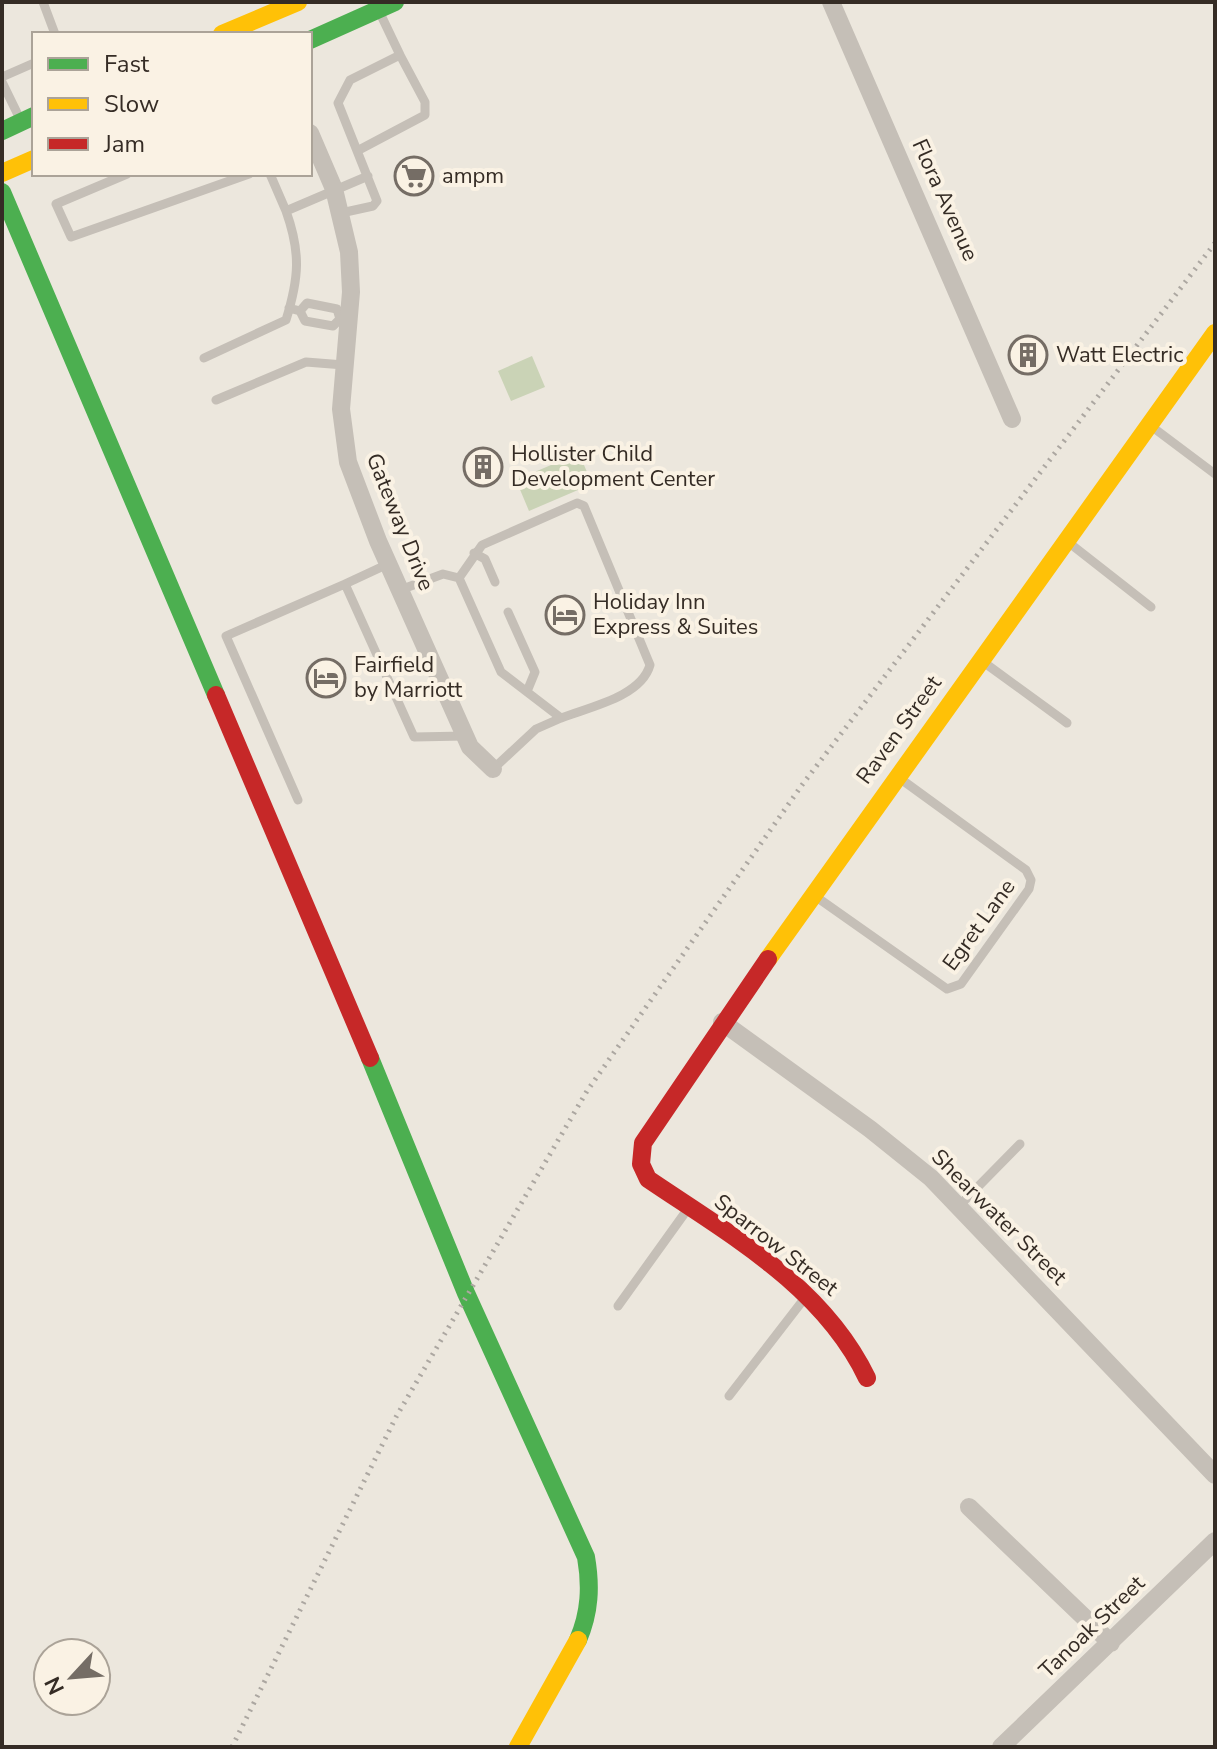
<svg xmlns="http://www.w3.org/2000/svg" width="1217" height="1749" viewBox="0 0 1217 1749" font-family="'Nunito Sans',sans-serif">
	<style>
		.green { fill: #cad3b6 }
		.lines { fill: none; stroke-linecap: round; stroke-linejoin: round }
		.lane { stroke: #c5bfb7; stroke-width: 9 }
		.street { stroke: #c5bfb7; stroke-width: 18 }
		.fast { stroke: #4caf50; stroke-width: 18 }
		.slow { stroke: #ffc107; stroke-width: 18 }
		.jam { stroke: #c62828; stroke-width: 18 }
		.rail { stroke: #aca7a1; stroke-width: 5; stroke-dasharray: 2 6; stroke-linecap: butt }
		.labels { text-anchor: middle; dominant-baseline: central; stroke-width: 8; stroke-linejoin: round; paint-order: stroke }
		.poi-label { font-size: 22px; fill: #352c25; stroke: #faf2e4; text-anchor: start }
		.street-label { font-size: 22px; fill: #352c25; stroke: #faf2e4 }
	</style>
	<rect width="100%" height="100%" fill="#ece7dd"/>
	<path class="green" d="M532,356L545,387L511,401L498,371Z
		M579,453L592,484L529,511L516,480Z"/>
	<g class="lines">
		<path class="lane" d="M43,2L55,34
			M2,77L34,63
			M2,82L20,119
			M357,151L425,115V102L400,55
			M127,174L56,204L71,237L249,174
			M270,174L286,211L368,176
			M341,213L373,206L377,201L338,103L350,80L400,55L379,11
			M289,308L300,311L305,321L333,326L340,319L350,320
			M300,311L307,303L337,309L340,319
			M204,358L286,320C299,278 301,253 286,211
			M216,400L306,362L344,365
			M1151,426L1215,474
			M1068,542L1151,607
			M474,553L485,559L495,582
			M388,564L345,584L414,737L465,736
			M400,590L443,574L459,578L501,672L561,718C589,707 641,697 650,665L584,506L577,503L482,545L459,578
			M508,612L535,672L528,689
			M982,661L1067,723
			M493,769L536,729L561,718
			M298,800L226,636L345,584
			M815,896L947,989L961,984L1029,889L1031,880L1026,870L898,777
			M958,1207L1020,1144
			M618,1306L687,1210
			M729,1396L804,1299"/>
		<path class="street" d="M831,2L1012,419
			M310,133L334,189L349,252L351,292L341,409L348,462L378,541L470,747L493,769
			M722,1022L870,1129L931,1178L1215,1475
			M969,1507L1111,1643
			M1001,1747L1215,1541"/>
		<path class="fast" d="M310,40L395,2
			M2,131L34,116
			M2,192L216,695
			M370,1058L466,1293L586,1557C591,1586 590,1612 578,1640"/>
		<path class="slow" d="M222,34L298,2
			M2,173L34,159
			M768,959L1215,333
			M518,1747L578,1640"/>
		<path class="jam" d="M216,695L370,1058
			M768,959L643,1143L641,1164L648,1179C729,1234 823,1286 867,1378"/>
		<path class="rail" d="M232,1747L396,1417L587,1091L802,785L1215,243"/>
	</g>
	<defs>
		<symbol id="supermarket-ring" viewBox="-11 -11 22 22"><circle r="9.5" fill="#faf2e4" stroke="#756d65" stroke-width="1.5"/><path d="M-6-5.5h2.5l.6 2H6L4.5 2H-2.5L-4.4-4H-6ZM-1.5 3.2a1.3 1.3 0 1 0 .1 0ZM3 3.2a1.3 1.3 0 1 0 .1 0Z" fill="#756d65"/></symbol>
		<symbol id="building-ring" viewBox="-11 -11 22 22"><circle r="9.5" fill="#faf2e4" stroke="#756d65" stroke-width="1.5"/><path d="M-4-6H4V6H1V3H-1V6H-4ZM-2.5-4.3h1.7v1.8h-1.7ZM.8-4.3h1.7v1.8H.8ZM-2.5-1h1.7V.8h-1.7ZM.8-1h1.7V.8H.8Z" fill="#756d65"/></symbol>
		<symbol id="hotel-ring" viewBox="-11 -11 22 22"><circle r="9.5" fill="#faf2e4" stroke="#756d65" stroke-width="1.5"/><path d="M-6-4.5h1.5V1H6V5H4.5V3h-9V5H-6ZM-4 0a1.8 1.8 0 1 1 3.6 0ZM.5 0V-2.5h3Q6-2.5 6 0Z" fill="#756d65"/></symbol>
	</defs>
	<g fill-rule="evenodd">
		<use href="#supermarket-ring" x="392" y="154" width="44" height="44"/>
		<use href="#building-ring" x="1006" y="333" width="44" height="44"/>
		<use href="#building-ring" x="461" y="445" width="44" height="44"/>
		<use href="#hotel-ring" x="543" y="593" width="44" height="44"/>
		<use href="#hotel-ring" x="304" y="656" width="44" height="44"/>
	</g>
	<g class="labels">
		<g class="poi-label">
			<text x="442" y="176">ampm</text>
			<text x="1056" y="355">Watt Electric</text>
			<text x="511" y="454">Hollister Child<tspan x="511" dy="25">Development Center</tspan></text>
			<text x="593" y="602">Holiday Inn<tspan x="593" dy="25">Express &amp; Suites</tspan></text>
			<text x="354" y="665">Fairfield<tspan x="354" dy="25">by Marriott</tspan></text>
		</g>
		<g class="street-label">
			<text transform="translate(945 200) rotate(66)">Flora Avenue</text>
			<text transform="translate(400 522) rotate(68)">Gateway Drive</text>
			<text transform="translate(899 730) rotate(-54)">Raven Street</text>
			<text transform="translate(979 925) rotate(-54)">Egret Lane</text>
			<text transform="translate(999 1217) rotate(45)">Shearwater Street</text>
			<text transform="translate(776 1245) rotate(38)">Sparrow Street</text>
			<text transform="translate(1092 1627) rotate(-44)">Tanoak Street</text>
		</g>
	</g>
	<rect width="1217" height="1749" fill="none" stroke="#352c25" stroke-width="8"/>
	<rect x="32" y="32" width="280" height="144" fill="#faf2e4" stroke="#aba398" stroke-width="2"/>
	<rect x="48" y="58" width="40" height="12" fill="#4caf50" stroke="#aba398" stroke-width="2"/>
	<text x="104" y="72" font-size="24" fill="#352c25">Fast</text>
	<rect x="48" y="98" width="40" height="12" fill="#ffc107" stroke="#aba398" stroke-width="2"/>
	<text x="104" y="112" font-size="24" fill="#352c25">Slow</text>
	<rect x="48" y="138" width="40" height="12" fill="#c62828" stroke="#aba398" stroke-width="2"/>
	<text x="104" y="152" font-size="24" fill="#352c25">Jam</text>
	<g transform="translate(72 1677) rotate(244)"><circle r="38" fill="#faf2e4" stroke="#aba398" stroke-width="2"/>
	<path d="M0-6L14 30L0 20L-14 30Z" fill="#756d65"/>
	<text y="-12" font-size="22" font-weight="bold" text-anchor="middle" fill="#352c25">N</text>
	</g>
</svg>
